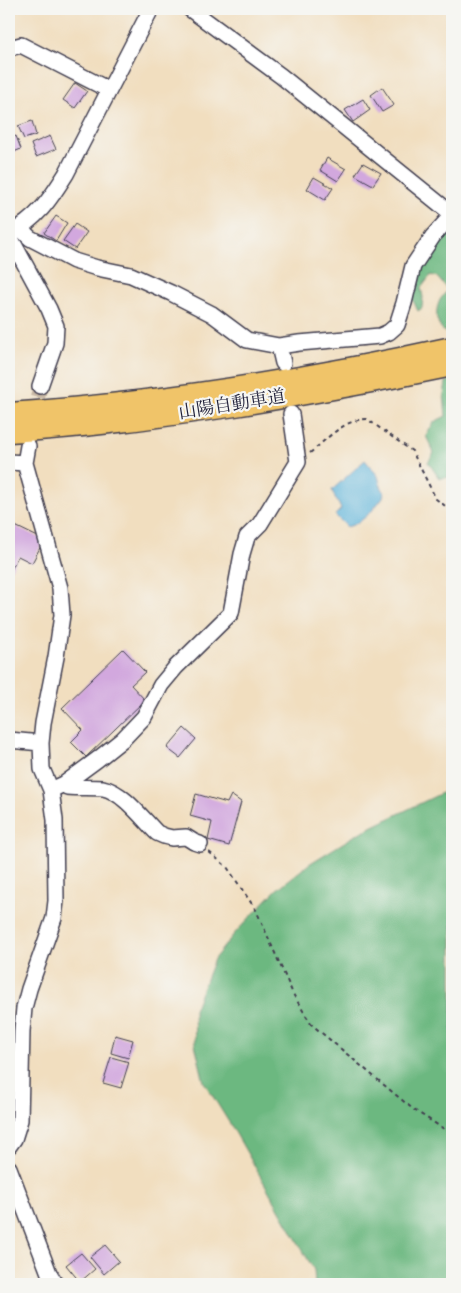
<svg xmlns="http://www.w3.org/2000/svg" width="461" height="1293" viewBox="0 0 461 1293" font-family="'Old Standard TT','Noto Serif JP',serif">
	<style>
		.forest { fill: #6cb880; stroke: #476d5e }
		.water { fill: #5cb2d9; stroke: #3f6a8a }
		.building { fill: #d2a8de }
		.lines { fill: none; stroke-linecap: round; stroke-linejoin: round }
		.minor-tunnel { stroke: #c8b8a5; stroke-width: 15; stroke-dasharray: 15 8; stroke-linecap: butt }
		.minor-casing { stroke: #413e4f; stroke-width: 18 }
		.highway-casing { stroke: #413e4f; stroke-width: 25 }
		.path { stroke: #413e4f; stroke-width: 2; stroke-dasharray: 4 4; stroke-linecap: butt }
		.minor { stroke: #fff; stroke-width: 15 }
		.highway { stroke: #f0c469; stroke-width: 22 }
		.labels { text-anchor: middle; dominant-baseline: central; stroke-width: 4.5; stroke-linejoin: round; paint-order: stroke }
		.street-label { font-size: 18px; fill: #22223b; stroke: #f6f6f2 }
	</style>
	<rect width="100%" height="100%" fill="#f6f6f2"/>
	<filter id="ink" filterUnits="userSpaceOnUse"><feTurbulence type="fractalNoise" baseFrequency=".02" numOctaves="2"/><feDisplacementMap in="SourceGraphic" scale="10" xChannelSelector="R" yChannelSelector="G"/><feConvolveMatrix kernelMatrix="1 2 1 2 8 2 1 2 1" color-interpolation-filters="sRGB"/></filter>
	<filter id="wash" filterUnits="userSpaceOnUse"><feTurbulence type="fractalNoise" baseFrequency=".0096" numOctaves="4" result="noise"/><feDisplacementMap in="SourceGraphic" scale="20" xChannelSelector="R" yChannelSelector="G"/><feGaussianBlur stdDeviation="1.12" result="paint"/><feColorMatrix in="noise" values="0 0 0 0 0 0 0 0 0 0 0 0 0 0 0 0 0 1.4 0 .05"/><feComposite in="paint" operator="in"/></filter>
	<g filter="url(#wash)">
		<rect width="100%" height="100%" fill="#f1debf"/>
		<path class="forest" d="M452,229V333L447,334C436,326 434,312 440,300C442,297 445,293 448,290L437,277L431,275L421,288L423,297L422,308L418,311L411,296L421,268L444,235Z
			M452,380V477L439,478L428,462L434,453L426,436L434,422L446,416L444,395L446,382Z
			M452,788V1284H315L314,1270L235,1132L204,1082L195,1044L194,1010L214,959L235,933L276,890L309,864L359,833Z"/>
		<path class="water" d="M365,460L378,476L380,484L384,492L383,497C374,509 363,523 347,527L335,515L341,509C338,502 334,497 332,490Z"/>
		<g id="blocks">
			<path class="building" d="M75,83L87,91L75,108L63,100Z
				M382,87L394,105L382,112L371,95Z
				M363,99L370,110L353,122L345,110Z
				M32,121L36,135L24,139L18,126Z
				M16,136L21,149L9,154V139Z
				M50,136L56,149L36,157L31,144Z
				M327,158L346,169L338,181L320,170Z
				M363,163L381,173L373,185L355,175Z
				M314,177L333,188L325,200L307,189Z
				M56,216L67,223L56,241L44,233Z
				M75,224L87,232L75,249L63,241Z
				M9,523L44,540L32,563L18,556L11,570L9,569Z
				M123,649L145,672L131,685L145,700L86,757L71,742L83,730L62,708Z
				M184,728L196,739L180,758L167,748Z
				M196,794L227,803L231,795L241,802L229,846L208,840L212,822L190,816Z
				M115,1035L133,1040L128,1058L111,1053Z
				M111,1057L129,1062L121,1088L103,1083Z
				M105,1245L119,1261L104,1274L90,1257Z
				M81,1253L95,1269L80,1282L66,1265Z"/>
		</g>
	</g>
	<g filter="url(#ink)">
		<use href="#blocks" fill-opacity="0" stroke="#413e4f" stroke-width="1"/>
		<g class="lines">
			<path class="minor-tunnel" d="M33,420L40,386"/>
			<defs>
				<path id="minor" d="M190,9L281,76L452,214
					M9,48L21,45L109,90
					M20,228L30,238L74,261L97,268L131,275L171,293L212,314L247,340L279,346L299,343L380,336L389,332L397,325L404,303L413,266L433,236L452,215
					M9,234C37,219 49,201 66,174L151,9
					M9,235L49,309L56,326L55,343L40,386
					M279,346L283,363
					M9,462L25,463
					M9,740L41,743
					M64,784L67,787C79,788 91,787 103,788C123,792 143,819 157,833L164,836L172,838L186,837L194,842L200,844
					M51,790L64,784L98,759L123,739L144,717L161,685L176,667L231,613L242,554L247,537L260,524L298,462L291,414
					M9,1146L14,1139L20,1120L22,1031L24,1008L29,989L54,918L56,901L55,820L51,790L42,769L41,743L43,723L56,657L62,615L60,588L25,463L28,446
					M9,1168L49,1273L56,1284"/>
				<path id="highway" d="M9,414C158,404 306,380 452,348
					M9,431C85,427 160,416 235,405C308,393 380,380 452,365"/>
			</defs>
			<use href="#minor" class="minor-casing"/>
			<use href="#highway" class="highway-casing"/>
			<path class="path" d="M449,195L452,190
				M310,453C327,439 344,419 367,419L412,451L436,499L452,511
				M209,852L227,867L256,910L293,994L311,1024L414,1110L452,1134"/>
			<use href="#minor" class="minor"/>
			<use href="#highway" class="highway"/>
		</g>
	</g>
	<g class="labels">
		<g class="street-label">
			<text transform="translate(232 405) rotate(-9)">山陽自動車道</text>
		</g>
	</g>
	<rect width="461" height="1293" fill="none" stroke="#f6f6f2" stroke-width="30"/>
</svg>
